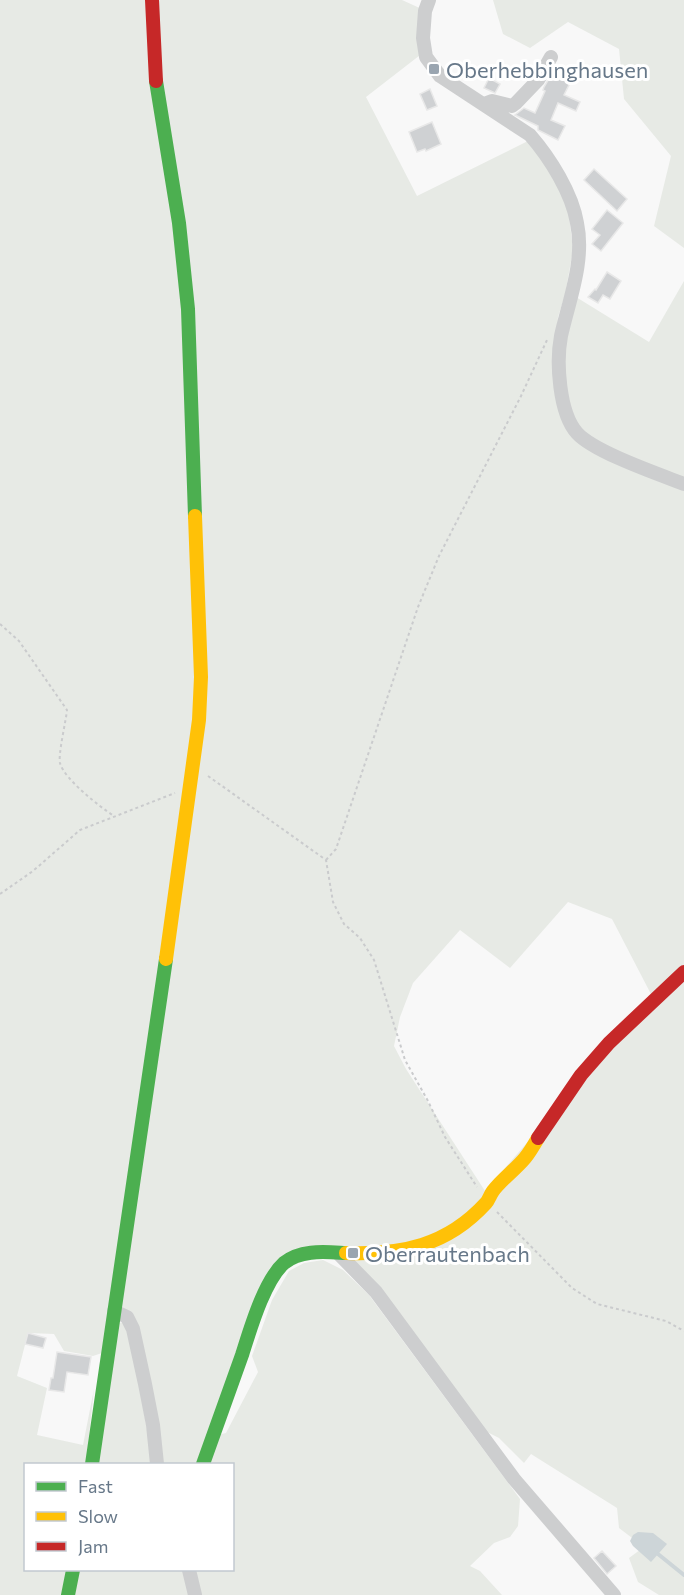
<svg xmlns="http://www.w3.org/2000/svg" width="684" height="1595" viewBox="0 0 684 1595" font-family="Commissioner,sans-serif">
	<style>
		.green { fill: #e7eae5; fill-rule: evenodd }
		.water { fill: #cdd5d8 }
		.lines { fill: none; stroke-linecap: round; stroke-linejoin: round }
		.stream { stroke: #cdd5d8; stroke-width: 4 }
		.building { fill: #cfd1d3; stroke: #e8e8e8; stroke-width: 1.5 }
		.path { stroke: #cacbcd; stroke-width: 2; stroke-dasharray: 3 3; stroke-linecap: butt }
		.street { stroke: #cdcecf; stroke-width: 14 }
		.fast { stroke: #4caf50; stroke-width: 14 }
		.slow { stroke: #ffc107; stroke-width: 14 }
		.jam { stroke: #c62828; stroke-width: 14 }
		.poi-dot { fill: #9aa5b0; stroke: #fff; stroke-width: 2 }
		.labels { text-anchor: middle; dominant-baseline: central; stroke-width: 6; stroke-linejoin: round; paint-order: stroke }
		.poi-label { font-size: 22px; fill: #677889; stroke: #fff; text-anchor: start }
	</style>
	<rect width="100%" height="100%" fill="#f8f8f8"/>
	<path class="green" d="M0,0H402L424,10V52L366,97L417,196L528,141L549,167L568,207L573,250L565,295L558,317L556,341L566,425L684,488V1595H659L638,1582L629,1558L644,1547L619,1528L617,1508L531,1454L524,1463L499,1438L481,1429L351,1262L424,1242L286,1257L199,1464H160L126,1310L102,1353L93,1356L64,1351L54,1334L28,1333L17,1376L47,1388L37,1435L83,1445L94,1389L86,1464H26V1570H67L61,1595H0ZM568,902L612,919L653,998L485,1191L406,1069L394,1046L400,1017L413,983L460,930L510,968Z
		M493,0H684V248L654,226L671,156L624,99L619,49L568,22L530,48L503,34Z
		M684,281V481L598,444L574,421L563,374L565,341L576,297L649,342Z
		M323,1260L343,1270L369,1295L520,1499L518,1526L510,1537L494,1543L470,1566L480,1571L502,1595H198L192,1570H232V1464H207L217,1435L226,1433L258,1372L252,1356L272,1300L289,1271L304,1263Z
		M124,1322L131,1339L153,1464H97L118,1323Z
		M79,1570H186L192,1595H73Z"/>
	<path class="water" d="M638,1532L653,1533L667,1544L651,1562L633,1546L630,1541L633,1535Z"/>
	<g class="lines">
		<path class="stream" d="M658,1554L684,1575"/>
	</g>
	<path class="building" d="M557,65L575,73L564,95L580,102L576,111L558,103L551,120L565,126L558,140L538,130V126L515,115L524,108L535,113L545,91L543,90L544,87Z
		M489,78L500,84L495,93L484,88Z
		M430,89L437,106L427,110L420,94Z
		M432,122L441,144L426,151L425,149L417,152L409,132Z
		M594,169L627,199L617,211L584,180Z
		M607,210L623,223L601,251L592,244L600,235L592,229Z
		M607,272L621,281L610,299L603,295L598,303L588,297L595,289L596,290Z
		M28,1333L46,1338L43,1348L25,1344Z
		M57,1352L91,1357L88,1375L67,1372L64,1392L49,1390L51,1378H53Z
		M602,1551L616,1566L607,1574L594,1558Z"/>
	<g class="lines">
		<path class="path" d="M0,624L19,641L67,710C66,721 58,754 60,763C64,779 100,807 114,816
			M208,776L326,860L333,902L344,924L360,938L374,960L405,1060L428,1101L445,1137L477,1187
			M326,860L336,849L418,607L439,556L521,396L547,340
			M0,894L33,871L80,830L175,793
			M497,1212L572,1288L597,1304L666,1321L684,1331"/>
		<path class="street" d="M429,0L425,11L423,38L426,57L440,76L530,135C550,158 572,193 577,223C585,261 569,300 561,336C556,362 559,413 577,433C594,452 658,474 684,484
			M484,104L492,101L512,106L516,103L538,80L551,57
			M338,1253L376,1292L514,1479L614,1595
			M114,1311L127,1317L133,1329L145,1384L153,1425L157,1464
			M189,1570L195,1595"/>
		<path class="fast" d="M156,81L179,223L188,309L195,516
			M92,1464L166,959
			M203,1464C216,1428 229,1391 242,1355C250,1330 264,1281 284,1263C301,1249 326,1252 346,1253
			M68,1595L73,1570"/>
		<path class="slow" d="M166,959L199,720L201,677L195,516
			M346,1253C401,1255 447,1246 486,1203C489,1200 490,1195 493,1191C502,1179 515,1170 525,1158C530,1152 534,1145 538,1138"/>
		<path class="jam" d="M152,0L156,81
			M538,1138L581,1075L609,1043L684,972"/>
	</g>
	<g class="poi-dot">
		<rect x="428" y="63" width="12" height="12" rx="3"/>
		<rect x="347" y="1247" width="12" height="12" rx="3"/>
	</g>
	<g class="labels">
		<g class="poi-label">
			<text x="446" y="69">Oberhebbinghausen</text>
			<text x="365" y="1253">Oberrautenbach</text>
		</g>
	</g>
	<rect x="24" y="1463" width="210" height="108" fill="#ffffff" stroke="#c2c9d0" stroke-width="1.5"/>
	<rect x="36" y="1482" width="30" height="9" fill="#4caf50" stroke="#c2c9d0" stroke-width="1.5"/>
	<text x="78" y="1493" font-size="18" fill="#677889">Fast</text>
	<rect x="36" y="1512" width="30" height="9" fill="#ffc107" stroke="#c2c9d0" stroke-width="1.5"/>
	<text x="78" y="1523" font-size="18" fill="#677889">Slow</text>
	<rect x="36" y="1542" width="30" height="9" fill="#c62828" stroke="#c2c9d0" stroke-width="1.5"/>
	<text x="78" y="1553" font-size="18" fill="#677889">Jam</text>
</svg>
